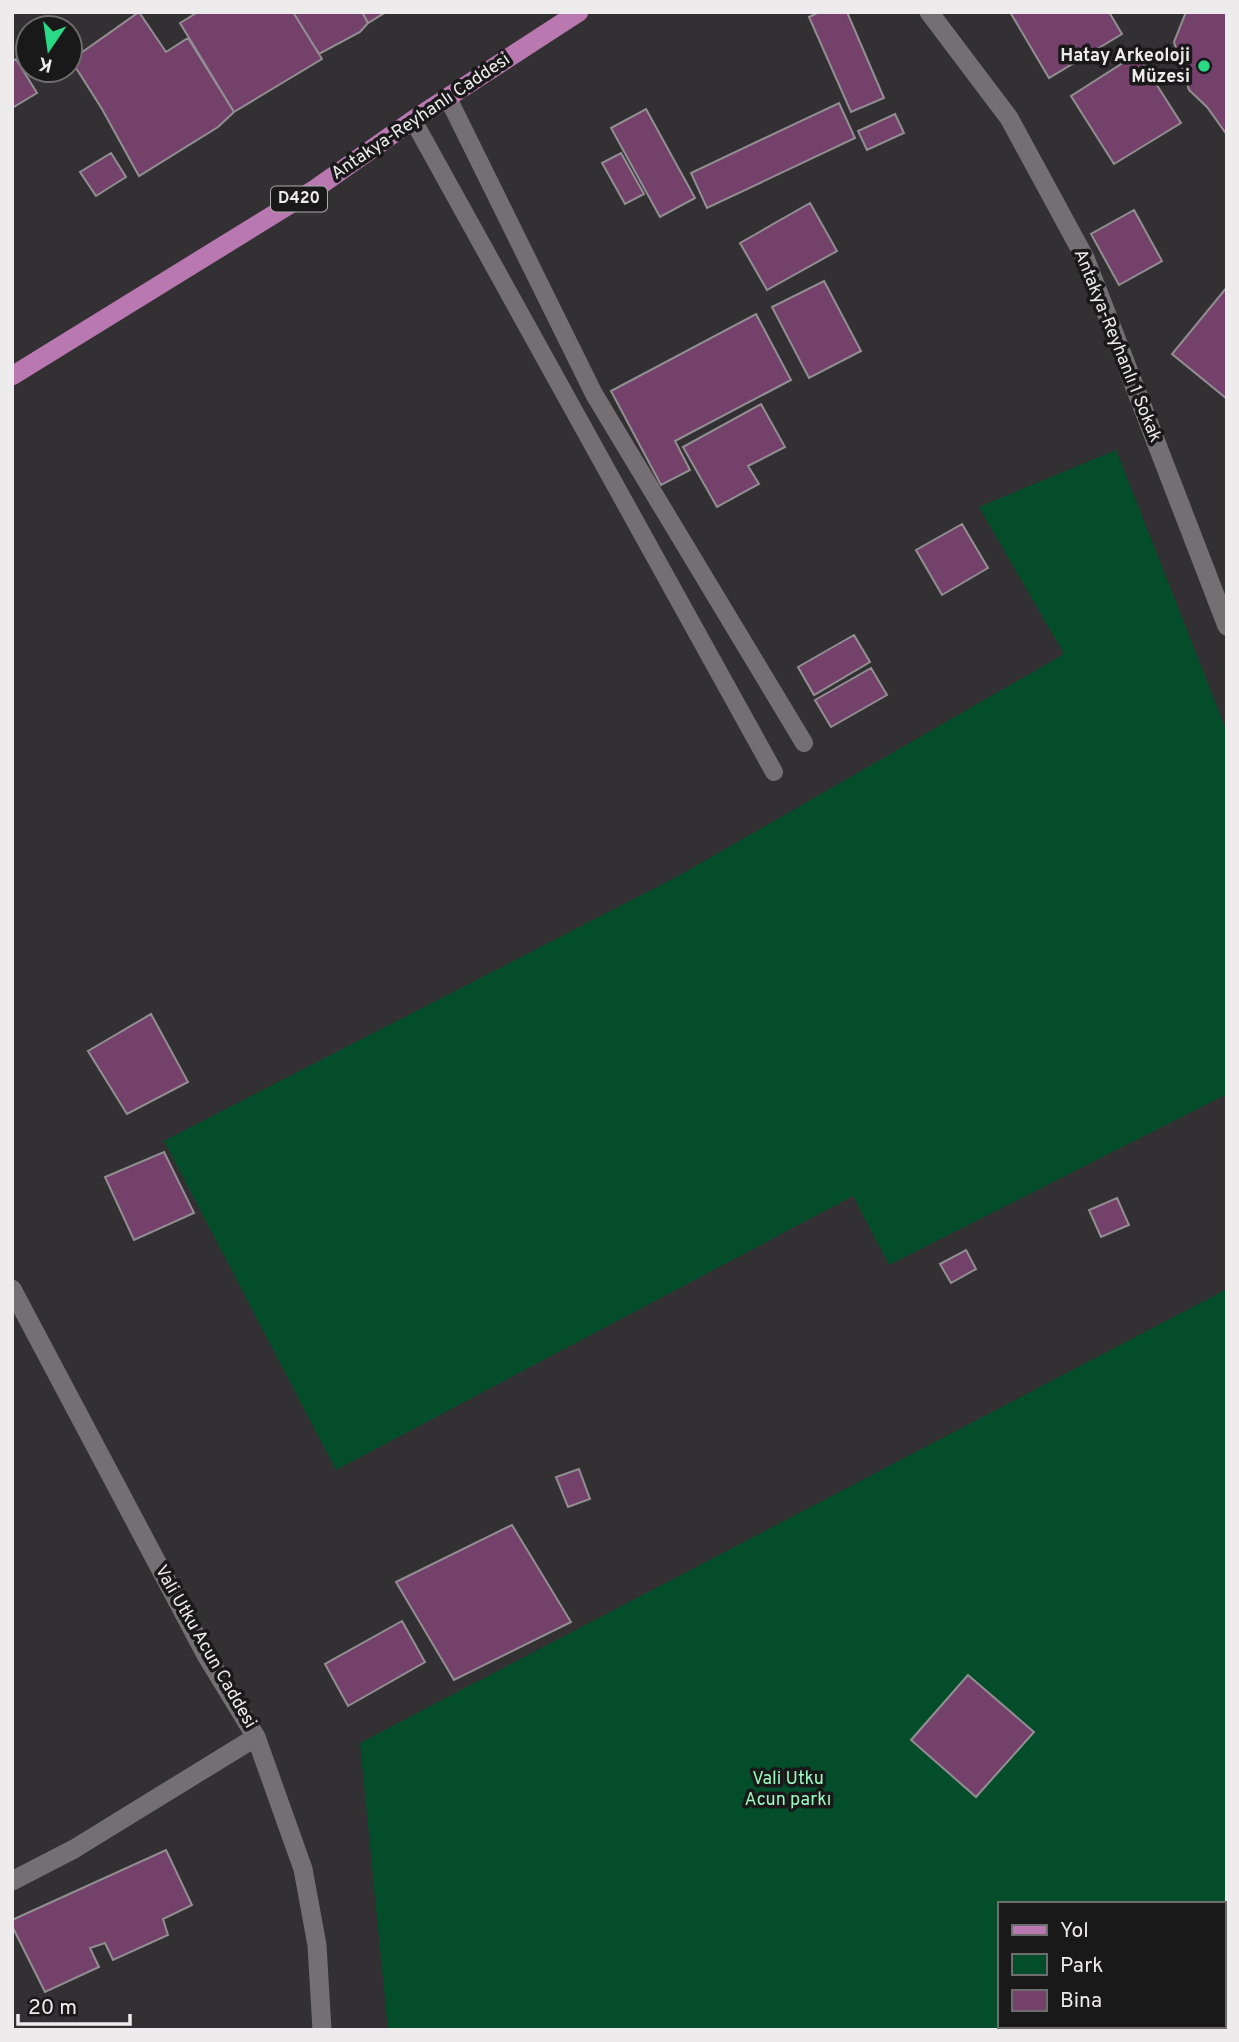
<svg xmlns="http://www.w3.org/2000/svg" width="1239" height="2042" viewBox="0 0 1239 2042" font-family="Overpass,sans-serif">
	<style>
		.green { fill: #044d2b; fill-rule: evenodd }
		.building { fill: #74416b; stroke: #928f92; stroke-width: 2 }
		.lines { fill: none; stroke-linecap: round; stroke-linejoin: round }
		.service { stroke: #736f72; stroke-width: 18 }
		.minor { stroke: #736f72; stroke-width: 19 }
		.primary { stroke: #b978af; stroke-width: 19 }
		.poi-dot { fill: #2ad885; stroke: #1a191a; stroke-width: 2.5 }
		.labels { text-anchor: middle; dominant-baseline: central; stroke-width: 7; stroke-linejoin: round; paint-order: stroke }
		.shield { fill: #1a191a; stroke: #aeacad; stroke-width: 2 }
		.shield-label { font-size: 16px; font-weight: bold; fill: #edebec }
		.poi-label { font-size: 18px; font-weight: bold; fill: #edebec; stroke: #1a191a; text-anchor: end }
		.street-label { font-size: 18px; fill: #edebec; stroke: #1a191a }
		.park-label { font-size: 18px; fill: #9cfac0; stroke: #1a191a }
	</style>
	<rect width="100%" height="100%" fill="#333033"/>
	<path class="green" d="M1116,450L1227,732V1094L889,1265L853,1196L336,1470L164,1141L682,874L1064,654L979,507Z
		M1227,1289V2030H388L360,1743ZM999,1904H1223V2026H999Z"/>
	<path class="building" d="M139,12L166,52L188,38L234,112L218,127L139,176L102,109L71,60Z
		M198,12H293L322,59L234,112L180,23Z
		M293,12H362L368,23L360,32L319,54Z
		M362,12H386L368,23Z
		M819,12H847L884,98L851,112L809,17Z
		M1010,12H1109L1122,34L1049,78Z
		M1186,12H1227V135L1207,107L1189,90L1174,42Z
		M1137,54L1181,123L1114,164L1071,96Z
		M16,59L37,93L12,108V62Z
		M839,103L855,138L707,208L691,173Z
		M646,109L695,198L660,217L611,128Z
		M895,114L904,133L867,150L858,131Z
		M111,153L126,177L96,196L80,172Z
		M621,153L644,194L625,204L602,163Z
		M810,203L837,251L767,290L740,243Z
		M1134,210L1162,261L1119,285L1091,234Z
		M824,281L861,351L809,378L772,307Z
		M1227,287V399L1172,354Z
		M756,314L791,380L675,441L690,470L661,485L611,391Z
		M761,404L785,447L748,466L759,484L717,507L683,447Z
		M962,524L988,568L942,595L916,550Z
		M854,635L870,662L814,695L798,667Z
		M871,668L887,695L831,727L815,700Z
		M151,1014L188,1082L127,1114L88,1051Z
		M164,1152L194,1213L134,1240L105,1177Z
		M1117,1198L1129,1225L1101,1237L1089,1210Z
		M966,1250L976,1269L951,1283L940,1264Z
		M579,1469L590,1499L568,1507L556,1477Z
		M512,1525L571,1622L454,1680L396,1582Z
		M402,1621L425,1662L348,1706L325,1664Z
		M968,1675L1034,1732L976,1797L911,1740Z
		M166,1850L192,1905L163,1919L168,1935L113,1960L105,1943L90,1948L99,1967L45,1992L12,1926V1920Z"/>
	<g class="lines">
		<path class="service" d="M448,98L594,394L804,743
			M413,120L774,772"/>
		<path class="minor" d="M929,12L1009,118L1085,258L1227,626
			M12,1289L206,1655L256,1737L303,1869L317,1945L322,2030
			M12,1881L74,1849L256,1737"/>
		<path class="primary" d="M12,376L315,189L413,120L579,12"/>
	</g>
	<circle class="poi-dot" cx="1204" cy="66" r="7"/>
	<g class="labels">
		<rect class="shield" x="271" y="186.5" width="56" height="25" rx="5"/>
		<g class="shield-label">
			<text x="299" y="199">D420</text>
		</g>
		<g class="poi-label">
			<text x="1190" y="56">Hatay Arkeoloji<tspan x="1190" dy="21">Müzesi</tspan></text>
		</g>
		<g class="street-label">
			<text transform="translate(421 117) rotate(-34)">Antakya-Reyhanlı Caddesi</text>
			<text transform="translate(1117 346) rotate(68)">Antakya-Reyhanlı 1 Sokak</text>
			<text transform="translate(205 1647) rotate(60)">Vali Utku Acun Caddesi</text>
		</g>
		<g class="park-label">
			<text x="788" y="1779">Vali Utku<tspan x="788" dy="21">Acun parkı</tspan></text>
		</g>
	</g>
	<rect width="1239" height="2042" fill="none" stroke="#edebec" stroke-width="28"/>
	<rect x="998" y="1902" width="228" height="126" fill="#1a191a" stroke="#6e6d6e" stroke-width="2"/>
	<rect x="1012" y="1925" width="35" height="10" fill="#b978af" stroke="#6e6d6e" stroke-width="2"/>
	<text x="1060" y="1937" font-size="21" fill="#edebec">Yol</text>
	<rect x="1012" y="1954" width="35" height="21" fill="#044d2b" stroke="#6e6d6e" stroke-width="2"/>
	<text x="1060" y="1972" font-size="21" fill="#edebec">Park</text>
	<rect x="1012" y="1990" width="35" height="21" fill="#74416b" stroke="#6e6d6e" stroke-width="2"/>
	<text x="1060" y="2007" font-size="21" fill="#edebec">Bina</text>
	<g transform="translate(49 49) rotate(193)"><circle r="33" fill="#1a191a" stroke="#6e6d6e" stroke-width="2"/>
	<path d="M0-5L12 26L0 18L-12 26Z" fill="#2ad885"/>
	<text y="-10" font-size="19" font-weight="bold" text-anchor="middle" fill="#edebec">K</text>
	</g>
	<path d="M18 2014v10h112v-10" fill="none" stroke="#edebec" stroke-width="3.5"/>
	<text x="28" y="2014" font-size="21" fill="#edebec" stroke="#1a191a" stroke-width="5" paint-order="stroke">20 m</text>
</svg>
